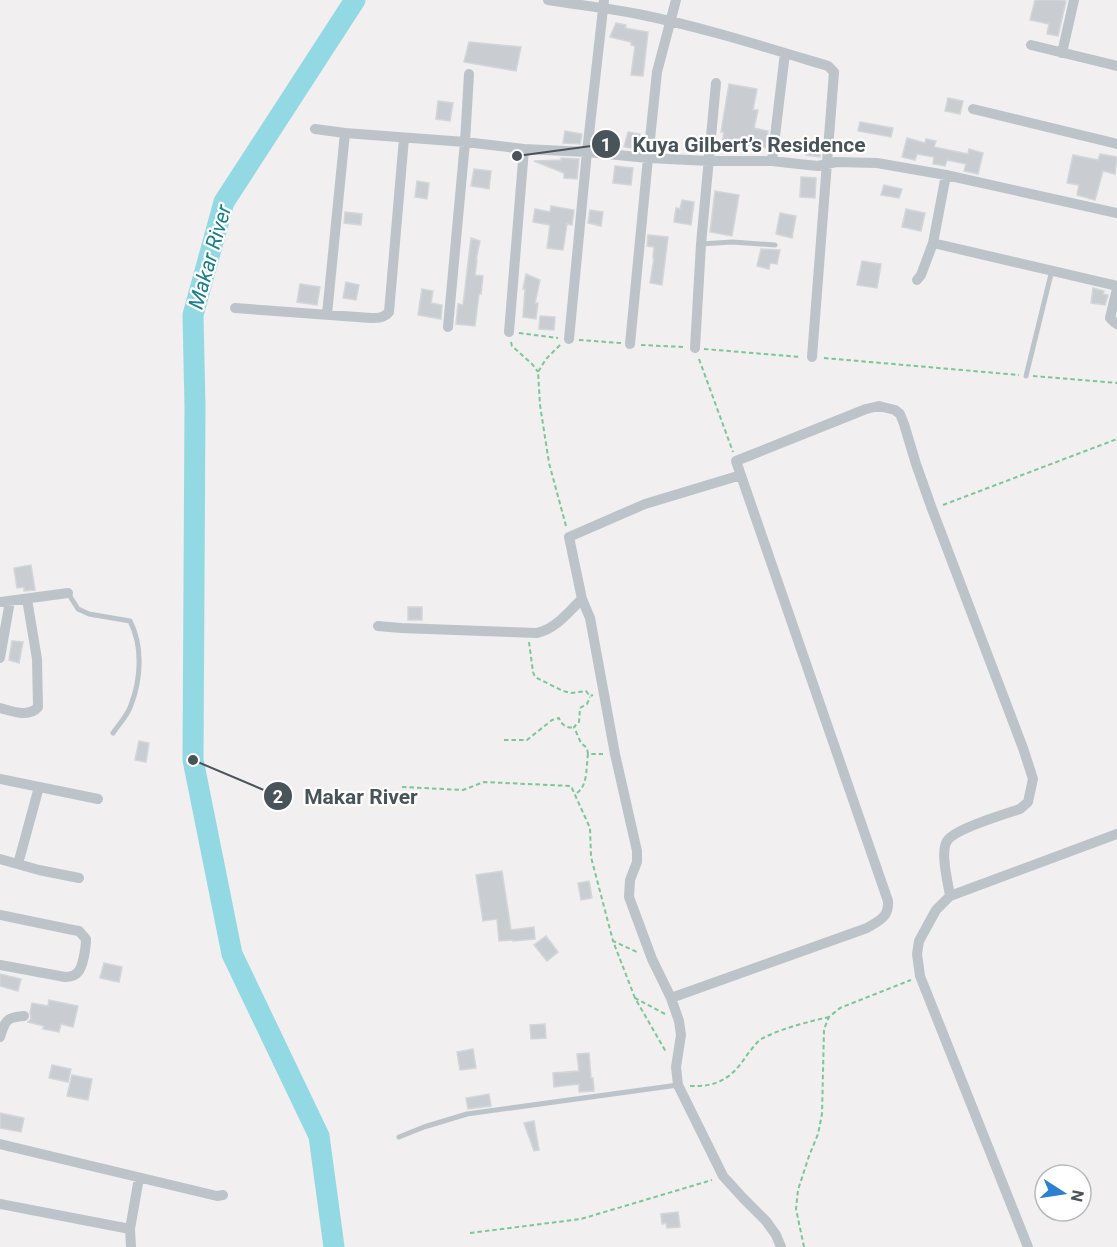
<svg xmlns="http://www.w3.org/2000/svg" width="1117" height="1247" viewBox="0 0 1117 1247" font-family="Roboto,sans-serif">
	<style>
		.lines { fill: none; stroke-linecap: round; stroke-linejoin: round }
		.river { stroke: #93d9e3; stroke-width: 21 }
		.building { fill: #c9ccd1; stroke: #d3d6d9; stroke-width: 1.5 }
		.path { stroke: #7dc59b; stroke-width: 2; stroke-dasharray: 4.5 3; stroke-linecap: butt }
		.service { stroke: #bcc4ca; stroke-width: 5 }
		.minor { stroke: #bcc4ca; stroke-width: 10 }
		.labels { text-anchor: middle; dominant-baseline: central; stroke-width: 4.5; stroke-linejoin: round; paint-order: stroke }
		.water-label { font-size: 21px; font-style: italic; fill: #197f8d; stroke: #fff }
		.leader { fill: none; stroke: #49535a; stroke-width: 2 }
		.callout-dot { fill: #49535a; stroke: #fff; stroke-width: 2 }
		.mark-label { font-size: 18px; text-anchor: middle; font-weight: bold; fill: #fff }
		.callout-label { font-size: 21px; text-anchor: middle; font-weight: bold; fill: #49535a; stroke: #fff; stroke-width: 4.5; stroke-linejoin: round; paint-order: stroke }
	</style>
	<rect width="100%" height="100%" fill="#f1efef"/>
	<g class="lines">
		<path class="river" d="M334,1247L319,1136L232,954L193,760L195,407L193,315L224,202L355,0"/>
	</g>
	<path class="building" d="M1035,0H1060L1066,1L1058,36L1047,34L1049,24L1030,20Z
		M616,23L626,25L625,28L648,32L643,76L631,75L635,46L631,45V42L610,37Z
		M469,42L521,47L516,71L464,62Z
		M729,84L757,89L753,110H758L754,128L768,131L766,148L740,144L739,147L722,144L724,132H721Z
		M948,98L963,101L960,114L945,111Z
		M438,101L453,103L450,121L436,119Z
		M860,122L893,128L891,137L858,131Z
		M565,131L582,134L580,144L563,143Z
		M628,132L640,134L637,149L624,147Z
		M907,138L925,143L926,139L936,141L934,147L968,154L969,149L983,153L978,174L964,171L966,164L947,160L945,166L933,164L934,157L917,154L915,160L902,157Z
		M807,141L821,142L820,157L806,155Z
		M1100,154L1117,157L1115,174L1103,171L1095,200L1077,195L1079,185L1067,183L1073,155L1098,160Z
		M561,158L579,159L577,179L564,178V173L534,161L561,160Z
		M615,166L633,168L631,185L613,183Z
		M474,169L491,171L489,189L471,186Z
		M801,177L816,178L815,198L800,197Z
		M417,181L429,183L427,199L415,197Z
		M884,185L902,189L899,198L881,195Z
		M715,191L739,195L732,236L710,232Z
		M682,200L694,202L691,225L674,222L676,208L680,209Z
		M551,206L574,210L572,225L567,224L563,250L547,248L550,225L533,222L535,209L550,212Z
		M906,209L925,213L921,231L902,227Z
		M590,210L603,212L601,226L588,223Z
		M345,212L362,214L361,225L344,223Z
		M780,213L796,216L792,238L776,234Z
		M648,235L668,237L662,285L650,283L654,258H653L654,247L647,246Z
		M471,238L480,241L476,260H477L475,275L483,276L481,294H479L475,326L456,324L458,304L463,305Z
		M761,249L780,250L777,264L770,263L769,269L757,266Z
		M862,261L881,264L877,288L857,285Z
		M526,274L540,280L535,303H538L536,319L523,317L525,289H523Z
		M346,282L359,285L356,300L343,298Z
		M300,284L320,287L317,305L297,302Z
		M1093,288L1104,291L1103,294L1108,295L1105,305L1091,303Z
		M422,289L433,291L431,303L442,305L441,319L418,315Z
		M540,316L555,317L554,330L539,329Z
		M31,565L35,590L24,591V587L17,588L14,568Z
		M408,607H422V620H408Z
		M12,641L23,642L19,663L9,660Z
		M139,741L149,743L146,762L135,760Z
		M502,871L511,930L534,927L535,939L513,941V940L499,941L497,919L483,921L476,875Z
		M589,881L592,898L581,900L578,883Z
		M546,936L558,952L547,961L534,945Z
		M104,963L122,967L119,982L100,978Z
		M0,974L21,979L18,991L0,986Z
		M49,1000L78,1006L73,1027L61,1024L59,1032L43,1029L44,1026L28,1022L31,1019L30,1012L32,1003L48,1006Z
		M545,1024L546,1038L531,1039L530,1025Z
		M473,1049L476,1068L460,1070L457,1052Z
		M589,1053L591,1078H593L594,1091L579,1092V1084L554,1087L553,1073L579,1071L577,1054Z
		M52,1065L71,1069L68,1082L49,1078Z
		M72,1075L92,1079L88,1100L67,1096Z
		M489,1094L491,1106L468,1109L466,1098Z
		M0,1113L24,1118L21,1132L0,1128Z
		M534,1121L539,1150L534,1151L524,1123Z
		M678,1212L680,1227L667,1228L666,1223L662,1224L661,1214Z"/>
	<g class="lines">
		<path class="path" d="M519,333L558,338
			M579,340L621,343
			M511,342L512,346L533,365L538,372
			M560,345L546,359L538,372L540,405L549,463L566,526
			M641,345L684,347
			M704,349L800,357
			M824,358L1019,375
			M699,359L733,452
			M1033,376L1117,383
			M943,505L1117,439
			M529,642L533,672L535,677L563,691L571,693L586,691L590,696L593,695
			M504,740H527L552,720L559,718C561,725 568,729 574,727
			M588,754L587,748L581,743L574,727L579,722L580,708L587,704L590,697
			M402,787L463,790L484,782L571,786L590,828L591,857L613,941
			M577,793C588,785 586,768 588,754H603
			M635,998L613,941L637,952
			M665,1014L635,998L666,1052
			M690,1086C718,1087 732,1078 747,1055C752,1049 756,1042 763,1038C783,1028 807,1022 829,1017
			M470,1233L581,1219L712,1180
			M804,1247L796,1209L798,1190L809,1156L818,1134L822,1114L824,1029L829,1017L840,1008L911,980"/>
		<path class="service" d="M701,244L732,242L775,245
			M1026,376L1052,270
			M68,593L78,609L89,614L130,621C143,646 141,679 131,705C128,715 119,724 113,733
			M399,1137L424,1127L467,1114L678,1085"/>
		<path class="minor" d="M548,0C578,5 608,8 638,14C702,27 765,47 828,66L834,72L812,357
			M1031,45L1117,66
			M1062,53L1074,0
			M973,109L1117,144
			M315,129L345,133L465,142L524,149L587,152L604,0
			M772,161L785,53
			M946,175L933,243L1117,286
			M917,280L921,275L933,243
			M1117,289L1110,318L1114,322L1117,324
			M235,308L371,318C378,318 384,318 389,312L404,138
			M327,314L345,133
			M448,327L465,142L469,74
			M509,332L524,149
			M569,339L587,152L648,158L709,161H772L808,165L818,166L836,162L877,163L946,175L1117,213
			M630,344L648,158L657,72L676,0
			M695,348L701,244L716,83
			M741,475L645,504L569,537L582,599L590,618L615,754L637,851V862L630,880L629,897L652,959L671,998L679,1021L681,1035L676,1067L678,1085L723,1176L743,1198L766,1221L776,1235L781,1247
			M0,602L68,593
			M378,626L401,628L537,633C556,629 568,612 582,599
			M0,658L10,601
			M0,708C12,711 29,718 38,707L37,659L27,599
			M0,779L98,799
			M0,859L39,870L79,878
			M18,864L39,787
			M0,915L73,930L79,931L86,939C86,947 83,967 78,972C75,976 70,977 65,977L0,965
			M671,998L867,928C880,920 889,917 888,901L736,461L866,409L879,406L895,410L900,414L904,424L916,464L932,509L1023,748L1033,779L1028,802L1020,809C1005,814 954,829 947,841C940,853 948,882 950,896
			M0,1037C5,1021 6,1017 24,1016
			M0,1144L217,1196L223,1195
			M0,1204L130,1229
			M131,1247L130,1229L139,1178
			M1028,1247L920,976L917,954L919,941L936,910L950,896L1117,834"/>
	</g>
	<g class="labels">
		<g class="water-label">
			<text transform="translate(210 257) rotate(-74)">Makar River</text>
		</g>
	</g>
	<path class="leader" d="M517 156L606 144M193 760L278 796"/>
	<g class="callout-dot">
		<circle cx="517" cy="156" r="6"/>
		<circle cx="193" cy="760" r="6"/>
		<circle cx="606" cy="144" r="15"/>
		<circle cx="278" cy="796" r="15"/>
	</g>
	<g class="mark-label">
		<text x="606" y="151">1</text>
		<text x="278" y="803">2</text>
	</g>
	<g class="callout-label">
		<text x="749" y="152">Kuya Gilbert’s Residence</text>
		<text x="361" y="804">Makar River</text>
	</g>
	<g transform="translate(1063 1193) rotate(102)"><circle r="28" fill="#ffffff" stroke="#b6babd" stroke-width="1.5"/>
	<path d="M0-4.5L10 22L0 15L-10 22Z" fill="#2b80cf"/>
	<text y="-9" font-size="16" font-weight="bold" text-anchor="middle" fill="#49535a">N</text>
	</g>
</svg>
